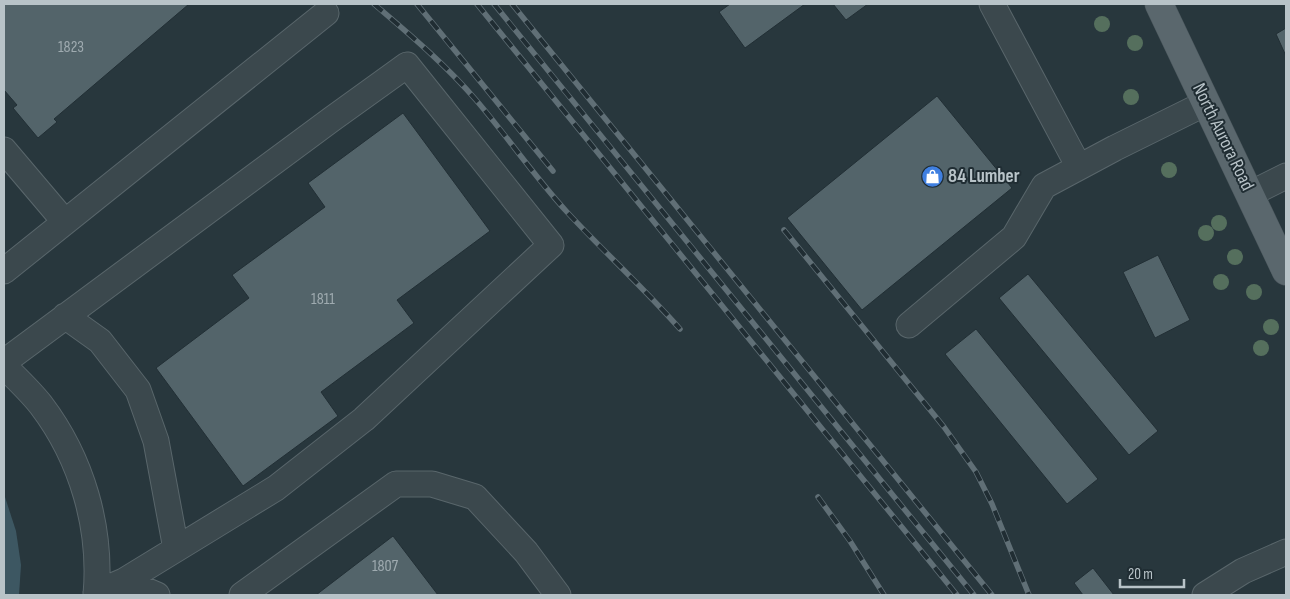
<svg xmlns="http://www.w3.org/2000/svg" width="1290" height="599" viewBox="0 0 1290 599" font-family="'Sofia Sans Condensed',sans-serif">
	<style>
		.water { fill: #3d5762 }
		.building { fill: #53646a; stroke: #222f35 }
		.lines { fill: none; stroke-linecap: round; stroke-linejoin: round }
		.minor-casing { stroke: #59666b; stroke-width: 27 }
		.major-casing { stroke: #48545a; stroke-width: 29 }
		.minor { stroke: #3b484d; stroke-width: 25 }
		.major { stroke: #5a676d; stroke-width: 28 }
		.rail-casing { stroke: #606f76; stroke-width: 5.5 }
		.rail { stroke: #202d33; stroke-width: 4; stroke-dasharray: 11; stroke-linecap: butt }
		.tree { fill: #556f5d }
		.labels { text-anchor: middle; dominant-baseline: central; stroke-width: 4; stroke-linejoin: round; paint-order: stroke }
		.number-label { font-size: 16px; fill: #9fabb0 }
		.street-label { font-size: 19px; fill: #b8c3c8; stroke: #202d33 }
		.poi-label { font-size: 19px; font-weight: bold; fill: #b8c3c8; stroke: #202d33; text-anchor: start }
	</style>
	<rect width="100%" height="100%" fill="#28373d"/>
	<path class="water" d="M4,494L16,531L21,565L19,595H4Z"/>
	<path class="building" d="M4,4H189L54,119L57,122L38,138L13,108L17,105L4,90Z
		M730,4H805L745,48L719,12Z
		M833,4H868L846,20Z
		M1286,28V56L1276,34Z
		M937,96L1012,188L862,310L787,218Z
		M403,113L490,231L397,300L414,323L321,392L338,416L243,486L156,368L249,298L232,275L325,207L308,183Z
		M1158,255L1190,320L1155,338L1123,272Z
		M1028,274L1158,431L1129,455L999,298Z
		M976,329L1098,479L1067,504L945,354Z
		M393,536L438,595H316Z
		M1093,568L1114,595H1083L1074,583Z"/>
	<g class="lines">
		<defs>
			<path id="minor" d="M992,4L1079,167
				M4,150L65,222
				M1250,194L1286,176
				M4,271L326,13
				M65,316L100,341L138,390L156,441L176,549
				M909,325L1014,237L1044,186L1115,148L1206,103
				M4,362L332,119L407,65L551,245L364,419L276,488L124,581L96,593
				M4,366C17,379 30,391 41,405C82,459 102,528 96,595
				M124,581L157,595
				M242,595L396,484H432L475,497L526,552L558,595
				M1205,595L1243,571L1286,552"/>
			<path id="major" d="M1159,4L1286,271"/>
		</defs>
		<use href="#minor" class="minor-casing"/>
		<use href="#major" class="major-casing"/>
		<use href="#minor" class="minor"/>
		<use href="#major" class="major"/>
		<defs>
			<path id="rail" d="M374,4C409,34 445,64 476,100C507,136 534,176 567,212C604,252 644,288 680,329
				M417,4L553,171
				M477,4L957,595
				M494,4L974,595
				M512,4L992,595
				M784,230L944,427L976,472L992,504L1029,595
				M818,497L850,541L884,595"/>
		</defs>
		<use href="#rail" class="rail-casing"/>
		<use href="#rail" class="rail"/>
	</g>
	<g class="tree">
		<circle cx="1102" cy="24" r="8"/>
		<circle cx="1135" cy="43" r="8"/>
		<circle cx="1131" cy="97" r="8"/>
		<circle cx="1169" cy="170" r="8"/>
		<circle cx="1219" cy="223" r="8"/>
		<circle cx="1206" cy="233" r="8"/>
		<circle cx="1235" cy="257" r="8"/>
		<circle cx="1221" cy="282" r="8"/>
		<circle cx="1254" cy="292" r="8"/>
		<circle cx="1271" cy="327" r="8"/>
		<circle cx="1261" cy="348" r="8"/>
	</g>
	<defs>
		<symbol id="shop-disc" viewBox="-11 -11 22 22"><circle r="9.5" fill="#3f7fe0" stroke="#202d33"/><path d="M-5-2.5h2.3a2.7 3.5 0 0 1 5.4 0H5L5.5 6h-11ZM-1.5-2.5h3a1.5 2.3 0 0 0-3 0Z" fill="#fff"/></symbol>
	</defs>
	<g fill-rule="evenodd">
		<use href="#shop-disc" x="920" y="164" width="25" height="25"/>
	</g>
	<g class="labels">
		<g class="number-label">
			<text x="71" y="47">1823</text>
			<text x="323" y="299">1811</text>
			<text x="385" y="566">1807</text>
		</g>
		<g class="street-label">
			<text transform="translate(1223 137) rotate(64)">North Aurora Road</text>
		</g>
		<g class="poi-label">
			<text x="948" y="176">84 Lumber</text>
		</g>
	</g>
	<rect width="1290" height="599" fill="none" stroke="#b8c3c8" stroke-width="10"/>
	<path d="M1120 579v8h64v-8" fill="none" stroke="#b8c3c8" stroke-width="2.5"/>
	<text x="1128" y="579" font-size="15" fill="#b8c3c8" stroke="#202d33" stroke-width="4" paint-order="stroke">20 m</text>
</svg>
